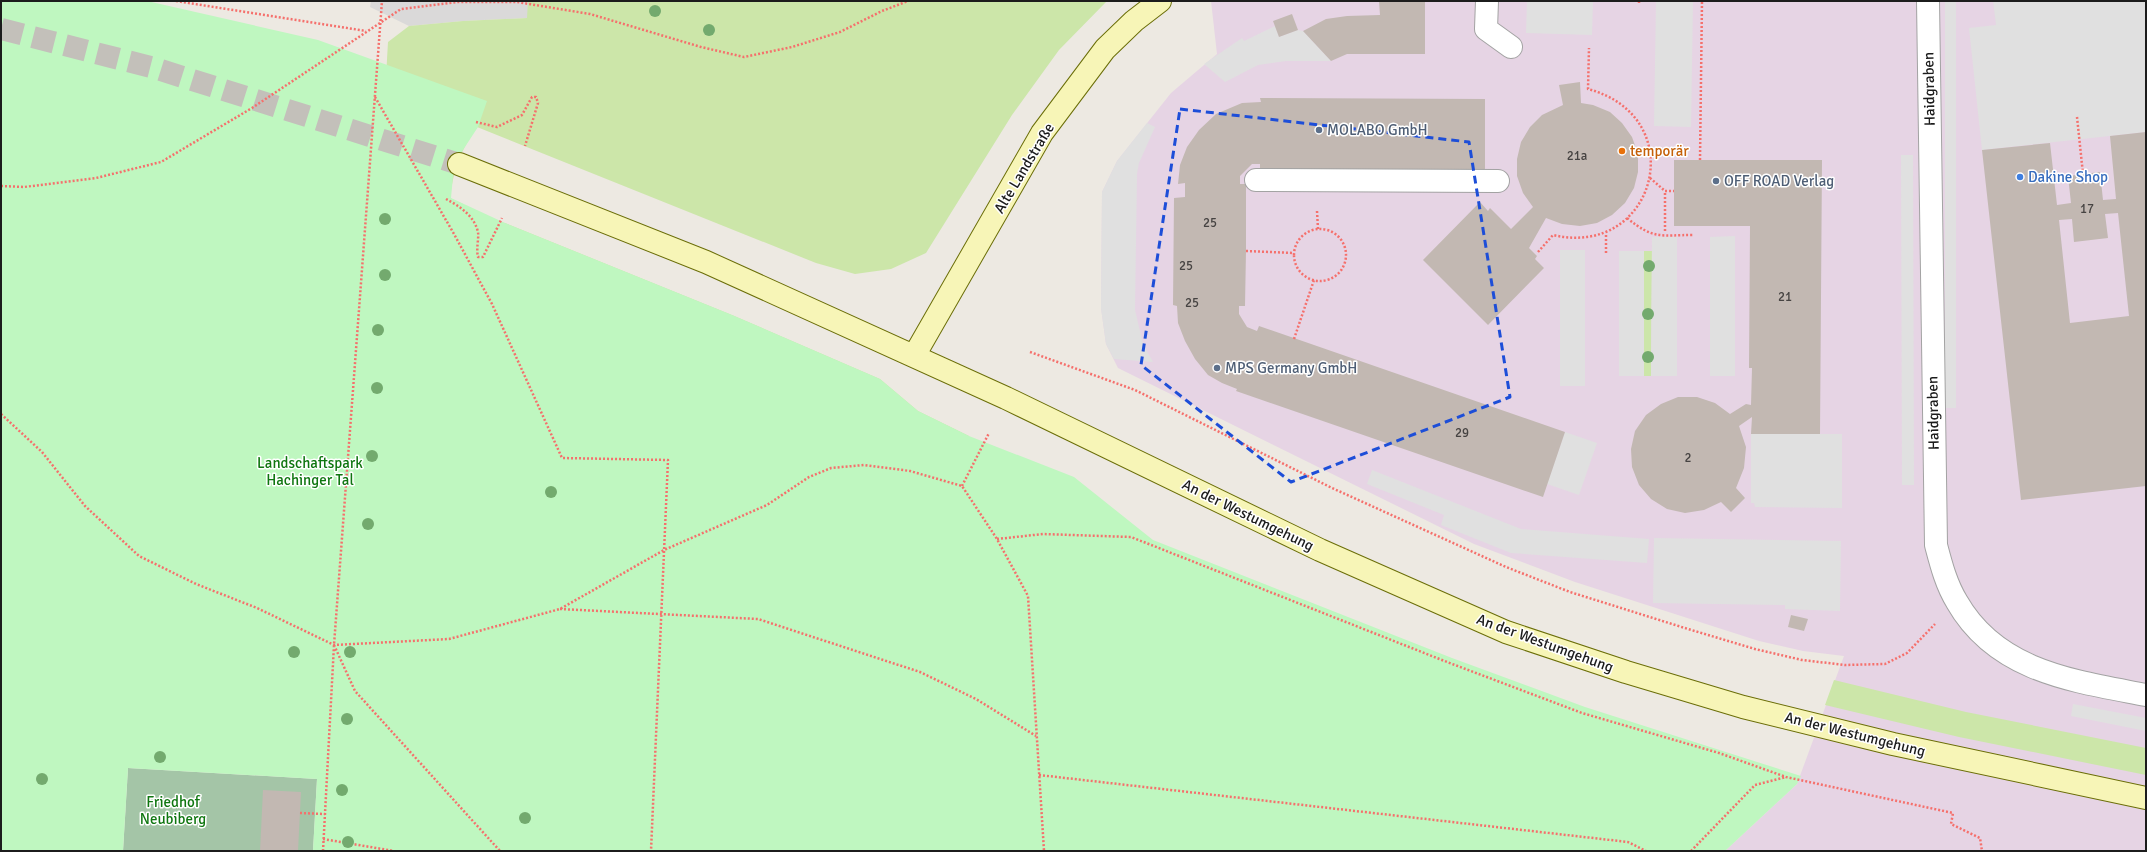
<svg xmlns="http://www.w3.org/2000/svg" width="2147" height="852" viewBox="0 0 2147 852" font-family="Signika,sans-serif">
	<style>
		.residential { fill: #dad9d9 }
		.industrial { fill: #e6d4e4 }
		.grass { fill: #cce6a9 }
		.cemetery { fill: #a4c5a7 }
		.park { fill: #bff7c0 }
		.parking { fill: #e0e0e0 }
		.building { fill: #c2b8b2; fill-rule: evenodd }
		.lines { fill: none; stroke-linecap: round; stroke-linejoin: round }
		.secondary-tunnel { stroke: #c3c0ba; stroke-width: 22; stroke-dasharray: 22 11; stroke-linecap: butt }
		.service-casing { stroke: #a3a3a3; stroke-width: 24 }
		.minor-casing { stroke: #a3a3a3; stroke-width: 24 }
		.secondary-casing { stroke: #6b6e08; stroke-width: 24 }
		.path { stroke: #f5706c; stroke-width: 2.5; stroke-dasharray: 2 2; stroke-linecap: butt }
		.service { stroke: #fff; stroke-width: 22 }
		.minor { stroke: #fff; stroke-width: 22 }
		.secondary { stroke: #f7f5b7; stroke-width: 22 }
		.tree { fill: #73aa6e }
		.marked { fill: none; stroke: #1d4ed8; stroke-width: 3; stroke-dasharray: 8 5; stroke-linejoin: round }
		.service-dot { fill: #5c6f8a; stroke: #fff; stroke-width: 1.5 }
		.food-dot { fill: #e8710a; stroke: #fff; stroke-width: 1.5 }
		.shop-dot { fill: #3f7fe0; stroke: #fff; stroke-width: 1.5 }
		.labels { text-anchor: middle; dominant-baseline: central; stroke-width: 3; stroke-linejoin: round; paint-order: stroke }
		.number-label { font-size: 13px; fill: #464342 }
		.street-label { font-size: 15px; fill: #1c1c1c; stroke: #fff }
		.service-label { font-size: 15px; fill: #4e5e75; stroke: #fff; text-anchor: start }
		.food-label { font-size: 15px; fill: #c56008; stroke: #fff; text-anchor: start }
		.shop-label { font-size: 15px; fill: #366cbe; stroke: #fff; text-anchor: start }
		.park-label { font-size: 15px; fill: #0f7610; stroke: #fff }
	</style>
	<rect width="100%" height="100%" fill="#ede9e2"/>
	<path class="residential" d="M371,1H528V18L463,21L409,26L370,7Z"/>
	<path class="industrial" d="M1211,1H2146V851H1725L1797,784L1844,656L1803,651L1759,641L1575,582L1474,544L1118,368L1106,344L1101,308L1102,192L1117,161L1171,93L1217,54Z"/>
	<path class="grass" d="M528,1H1107L1059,50L1012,115L926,253L891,269L855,274L816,263L477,127C461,149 453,171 450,198L463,204L475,217L505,223L732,315L880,379L918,411L969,436L355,621L388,42L409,26L463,21L527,18Z
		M1644,251H1652L1651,376H1644Z
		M1834,680L1966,712L2146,748V775L1959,737L1825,705Z"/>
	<path class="cemetery" d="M128,768L317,779L313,851H123Z"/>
	<path class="park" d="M1,1H147L318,40L487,101L478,127L461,153L453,176L451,198L505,223L732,315L880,379L918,411L969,436L1074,477L1153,540L1452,658L1585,707L1801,776L1797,784L1725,851H313L317,779L128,768L123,851H1Z"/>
	<path class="parking" d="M1527,1H1593L1592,35L1526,33Z
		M1656,1H1693L1691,127L1654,126Z
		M1945,1H1956V408H1945Z
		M1993,1H2146V132L1982,150L1969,28L1996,25Z
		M1275,26L1279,37L1298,30L1303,31L1331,61H1286L1258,65L1225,82L1204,64L1242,38L1244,41Z
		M1147,123L1155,127L1139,163L1137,174L1135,310L1143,344L1153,362L1114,359L1106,344L1101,308L1102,192L1117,161Z
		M1901,155H1913L1914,485H1902Z
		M1735,236V376H1710V237Z
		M1652,237H1677V376H1651Z
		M1560,250H1585V386H1560Z
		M1619,251H1644V376H1619Z
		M1565,432L1597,443L1579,495L1547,484Z
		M1751,434H1842V508L1755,507L1754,503H1751Z
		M1372,470L1521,529L1649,539L1647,563L1511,553L1441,525L1444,515L1367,484Z
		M1654,538L1841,541L1840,611L1785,609V605L1653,603Z
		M2073,704L2146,718V731L2071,716Z"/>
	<path class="building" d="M1379,1H1425V54H1347L1331,61L1303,31L1326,19L1347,16L1380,15Z
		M1292,14L1298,30L1279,37L1273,21Z
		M1580,82L1581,103L1593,105L1610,112L1622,123L1632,137L1638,154V172L1634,188L1625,203L1612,215L1597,223L1580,226L1562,224L1546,218L1529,248L1537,256L1535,259L1544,268L1488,325L1423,260L1480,202L1488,211L1490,208L1511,229L1533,207L1523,193L1517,176V159L1521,142L1530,127L1542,115L1563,105L1559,85Z
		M1260,98L1485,99V170L1260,169V164H1252L1240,176V184H1246V251L1245,306H1239V314L1247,327L1257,331L1259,326L1565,432L1543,497L1236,391L1237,389L1222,383L1208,375L1195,359L1185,341L1178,323L1177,306L1173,305L1174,198L1185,197V183L1178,184L1180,165L1187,147L1199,130L1216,114L1242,103L1261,102Z
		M2146,132V486L2021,500L1982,150L2050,143L2057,205L2071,203L2068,176L2083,174L2100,172L2103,200L2116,199L2110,136ZM2118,213L2129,316L2070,323L2059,220L2072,219L2074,242L2108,238L2105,214Z
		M1674,160H1822L1820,434H1751L1752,417L1739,426L1746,447L1744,468L1736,488L1745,498L1731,512L1721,502L1704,510L1685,513L1667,509L1651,499L1639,485L1632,467L1631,449L1635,431L1646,415L1661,404L1678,397H1697L1715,403L1730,414L1746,404L1751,405L1752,368H1749L1750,226H1674Z
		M1791,615L1808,619L1804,631L1788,627Z
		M263,790L301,792L298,851H260Z"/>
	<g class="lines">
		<path class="secondary-tunnel" d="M1,29L151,67L459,164"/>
		<defs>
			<path id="service" d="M1487,1L1486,29L1511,47
				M1256,180L1498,181"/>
			<path id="minor" d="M1928,1L1936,545C1941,564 1946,584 1957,602C1997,672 2074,681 2146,695"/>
			<path id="secondary" d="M459,164L706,262L1006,398L1320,550L1506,632L1626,672L1743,707L1893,744L2146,798
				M914,356L1042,133L1105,49L1134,21L1160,1"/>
		</defs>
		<use href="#service" class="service-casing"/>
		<use href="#minor" class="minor-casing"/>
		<use href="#secondary" class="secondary-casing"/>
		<path class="path" d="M176,1L366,31
			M1639,3V1
			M375,97L454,234L492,304L562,458L668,460L651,851
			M2077,117L2083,174
			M476,122L497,127L522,115L532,97H536L538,103L525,146
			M1700,160L1702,1
			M1650,178L1665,191
			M1,186L24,187L96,178L161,162L252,108L401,9L457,2H517L590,14L701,47L744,57L792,47L840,32L882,11L908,1
			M446,199C459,206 474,215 478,232C479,239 476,248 478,257H483L502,218
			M1317,211L1318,229
			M1627,218C1654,240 1661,235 1693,235
			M1294 255a26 26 0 1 1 52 0a26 26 0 1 1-52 0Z
			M1665,231V191H1674
			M1246,251L1294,253
			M1538,252L1553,235C1656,259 1693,117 1588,89L1589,48
			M1606,253V233
			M1294,339L1314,280
			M1030,352L1135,390L1332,488L1506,567L1570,592L1688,629L1755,649L1802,660L1845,665L1885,664L1907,653L1935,624
			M1,414L42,452L85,506L139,556L196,584L257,608L334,645L449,639L560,609L664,550L767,505L809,477L831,468L864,465L910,471L962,486L997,539L1028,596L1044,851
			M962,486L989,433
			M997,539L1043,534L1131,537L1447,662L1582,713L1719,753L1786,777L1953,813L1951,824L1980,838L1982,851
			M560,609L758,619L920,672L976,699L1036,736
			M334,645L355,691L500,851
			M1039,775L1628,842L1646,851
			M300,813L325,814
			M323,839L394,851
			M323,851L334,645L382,1
			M1691,851L1755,785L1786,777"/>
		<use href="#service" class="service"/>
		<use href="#minor" class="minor"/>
		<use href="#secondary" class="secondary"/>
	</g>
	<g class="tree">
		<circle cx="655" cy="11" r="6"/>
		<circle cx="709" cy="30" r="6"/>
		<circle cx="385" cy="219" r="6"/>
		<circle cx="1649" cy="266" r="6"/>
		<circle cx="385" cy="275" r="6"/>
		<circle cx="1648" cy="314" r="6"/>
		<circle cx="378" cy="330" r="6"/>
		<circle cx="1648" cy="357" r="6"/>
		<circle cx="377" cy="388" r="6"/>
		<circle cx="372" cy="456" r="6"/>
		<circle cx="551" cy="492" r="6"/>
		<circle cx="368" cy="524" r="6"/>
		<circle cx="294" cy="652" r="6"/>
		<circle cx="350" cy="652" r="6"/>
		<circle cx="347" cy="719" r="6"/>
		<circle cx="160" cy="757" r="6"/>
		<circle cx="42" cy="779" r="6"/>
		<circle cx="342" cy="790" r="6"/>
		<circle cx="525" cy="818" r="6"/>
		<circle cx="348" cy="842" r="6"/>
	</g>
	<path class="marked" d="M1180,109L1469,142L1510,397L1291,482L1141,365Z"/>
	<g class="service-dot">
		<circle cx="1319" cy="130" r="4"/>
		<circle cx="1716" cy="181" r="4"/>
		<circle cx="1217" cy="368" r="4"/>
	</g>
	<circle class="food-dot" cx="1622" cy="151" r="4"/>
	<circle class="shop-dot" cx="2020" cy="177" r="4"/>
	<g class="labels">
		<g class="number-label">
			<text x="1577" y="156">21a</text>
			<text x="2087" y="209">17</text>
			<text x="1210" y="223">25</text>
			<text x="1186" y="266">25</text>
			<text x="1785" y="297">21</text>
			<text x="1192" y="303">25</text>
			<text x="1462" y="433">29</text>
			<text x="1688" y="458">2</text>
		</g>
		<g class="street-label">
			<text transform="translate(1929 89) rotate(-91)">Haidgraben</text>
			<text transform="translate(1024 168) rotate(-59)">Alte Landstraße</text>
			<text transform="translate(1933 413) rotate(-91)">Haidgraben</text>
			<text transform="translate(1248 515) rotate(26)">An der Westumgehung</text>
			<text transform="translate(1545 643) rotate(20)">An der Westumgehung</text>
			<text transform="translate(1855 734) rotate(14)">An der Westumgehung</text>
		</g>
		<g class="service-label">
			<text x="1327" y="130">MOLABO GmbH</text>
			<text x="1724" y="181">OFF ROAD Verlag</text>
			<text x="1225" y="368">MPS Germany GmbH</text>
		</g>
		<g class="food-label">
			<text x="1630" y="151">temporär</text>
		</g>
		<g class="shop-label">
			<text x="2028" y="177">Dakine Shop</text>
		</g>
		<g class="park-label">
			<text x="310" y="463">Landschaftspark<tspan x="310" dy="17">Hachinger Tal</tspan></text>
			<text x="173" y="802">Friedhof<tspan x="173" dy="17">Neubiberg</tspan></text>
		</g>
	</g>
	<rect width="2147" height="852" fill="none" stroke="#1c1c1c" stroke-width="4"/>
</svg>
